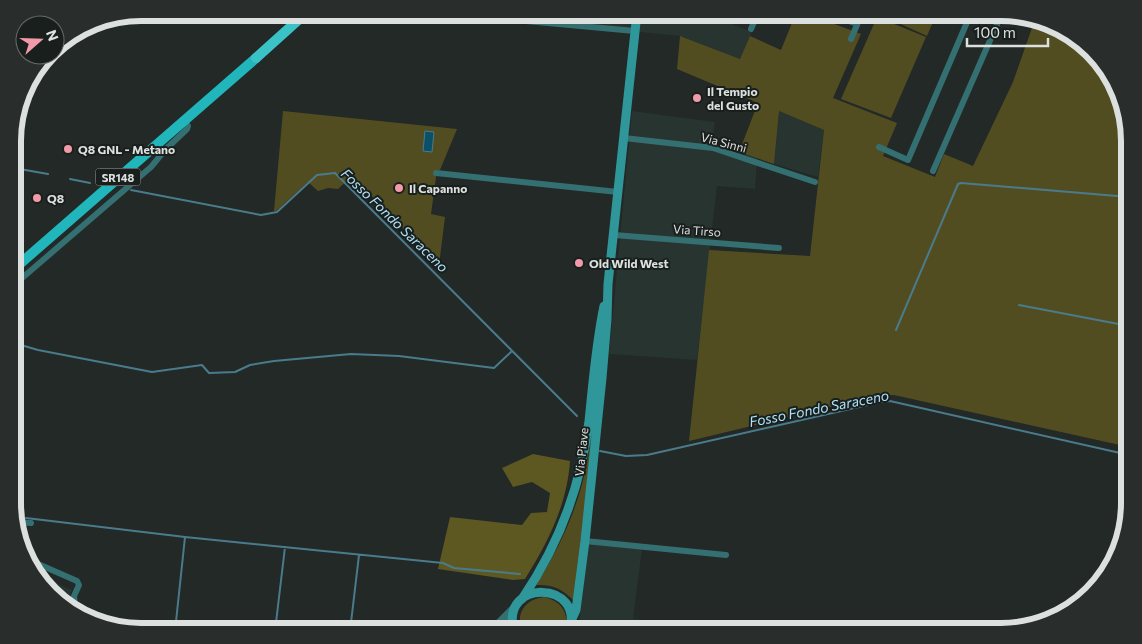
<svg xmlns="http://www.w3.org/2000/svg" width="1142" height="644" viewBox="0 0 1142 644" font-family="Commissioner,sans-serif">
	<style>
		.built { fill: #27342f }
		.green { fill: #524d21 }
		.forest { fill: #5d5821 }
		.water { fill: #0b5069; stroke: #4a7b8c }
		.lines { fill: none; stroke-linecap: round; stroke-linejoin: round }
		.stream { stroke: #4a7b8c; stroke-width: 2 }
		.minor { stroke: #346f71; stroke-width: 6 }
		.tertiary { stroke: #346f71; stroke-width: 8 }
		.secondary { stroke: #2f979a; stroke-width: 9 }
		.primary { stroke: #20b6bb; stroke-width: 10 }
		.trunk { stroke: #3ac2c6; stroke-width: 10 }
		.poi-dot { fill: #f39aa8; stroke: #191f1c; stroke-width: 2 }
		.labels { text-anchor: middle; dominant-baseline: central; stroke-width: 4; stroke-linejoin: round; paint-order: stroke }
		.shield { fill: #191f1c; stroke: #a2a6a4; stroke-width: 1 }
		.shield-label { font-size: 11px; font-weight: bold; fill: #dce0de }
		.poi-label { font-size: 12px; font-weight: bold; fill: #dce0de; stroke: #191f1c; text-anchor: start }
		.street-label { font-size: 12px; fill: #dce0de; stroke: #191f1c }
		.water-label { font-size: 14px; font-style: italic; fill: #ade0f9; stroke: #191f1c }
		.rim { fill: none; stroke: #dce0de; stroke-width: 6 }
	</style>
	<rect width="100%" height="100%" fill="#222926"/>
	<path class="built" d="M375,13H710L728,20L727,22L752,32L740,59L680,36L640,32L630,34L466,17L465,21Z
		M632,111L715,122L712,142L757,158L755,189L717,186L697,360L609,354Z
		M779,111L824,130L818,177L774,164Z
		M589,543L642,549L633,619L734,629L736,631H578Z
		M34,573L72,590L70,595L74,611Z"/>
	<path class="green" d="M796,13H805L861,34L833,98L897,123L883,156L935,177L944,154L973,166L1013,82L1034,22L1065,30L1104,66L1108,77L1112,81L1129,133V447L894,395L876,396L689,441L709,250L810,256L824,130L779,111L774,164L739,152L758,103L677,69L680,36L740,59L750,36L781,50Z
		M895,13H925L935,17L927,36L892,20Z
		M877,17L926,37L891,118L841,99Z
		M283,111L457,129L440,170H437L431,214L445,217L439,265L352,176L338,189L328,188L318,191L308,182L276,211H274Z
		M600,359L575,602C563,589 553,584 536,585C555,555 571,523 581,488C593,446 595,402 600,359Z
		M544,597C562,601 570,614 565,631H522C515,613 526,599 544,597Z"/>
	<path class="forest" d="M533,454L570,461C567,505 548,542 525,579L513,580L438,569L450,517L522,525L531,513L547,512L550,493L532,482L513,487L502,468Z"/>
	<path class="water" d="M425,131L434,132L432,152L423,151Z"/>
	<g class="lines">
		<path class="stream" d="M14,168L48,174
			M70,179L90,183
			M131,190L261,215L277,212L317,175L335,173L577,416
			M14,254L21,248
			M1019,305L1129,326
			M896,330L958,184L961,183L1129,197
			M14,343L38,350L152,372L202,365L209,373L235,372L250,365L274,361L351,354L399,356L494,368L512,351
			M600,451L626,456L647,455L881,402L890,401L1129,455
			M26,518L185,537L443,563L454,568L520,574
			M175,631L185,537
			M275,631L285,547
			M350,631L359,555"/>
		<path class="minor" d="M504,13L513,17L526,21L635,31
			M828,13L857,24
			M751,29L758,13
			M851,39L862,13
			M624,138L713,148L815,182
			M879,147L908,160L971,13
			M933,171L1002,13
			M436,173L618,192
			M614,235L779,248
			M14,285L151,167L165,150L187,129L188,126L185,121
			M15,522L31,523
			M585,541L726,555
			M29,560L77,581L79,585L74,596L76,613"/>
		<path class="tertiary" d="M491,631L514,608"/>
		<path class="secondary" d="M522,599C559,545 581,485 589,421C593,383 596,344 604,306
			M571,621L576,610L585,541L602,378L607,319L608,284L637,13
			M514,631C499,578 586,581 569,631"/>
		<path class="primary" d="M14,269L256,58"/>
		<path class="trunk" d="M256,58L306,13"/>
	</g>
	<g class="poi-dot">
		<circle cx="697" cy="98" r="5"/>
		<circle cx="68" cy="149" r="5"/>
		<circle cx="399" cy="188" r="5"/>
		<circle cx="37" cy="198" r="5"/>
		<circle cx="579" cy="263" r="5"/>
	</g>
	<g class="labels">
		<rect class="shield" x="95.5" y="168.5" width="45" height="17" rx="4"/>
		<g class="shield-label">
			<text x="118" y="177">SR148</text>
		</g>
		<g class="poi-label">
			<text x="707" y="91">Il Tempio<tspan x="707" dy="14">del Gusto</tspan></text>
			<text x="78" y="149">Q8 GNL - Metano</text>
			<text x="409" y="188">Il Capanno</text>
			<text x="47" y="198">Q8</text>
			<text x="589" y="263">Old Wild West</text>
		</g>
		<g class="street-label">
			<text transform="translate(724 142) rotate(15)">Via Sinni</text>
			<text transform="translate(697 230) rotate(4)">Via Tirso</text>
			<text transform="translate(581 452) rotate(-84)">Via Piave</text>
		</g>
		<g class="water-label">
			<text transform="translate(395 220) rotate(44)">Fosso Fondo Saraceno</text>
			<text transform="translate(819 408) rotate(-11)">Fosso Fondo Saraceno</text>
		</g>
	</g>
	<path d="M0 0H1142V644H0ZM141 21H1001A120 120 0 0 1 1121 141V503A120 120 0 0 1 1001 623H141A120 120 0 0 1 21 503V141A120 120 0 0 1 141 21Z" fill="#292e2c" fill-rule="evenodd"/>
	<path class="rim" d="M141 21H1001A120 120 0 0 1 1121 141V503A120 120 0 0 1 1001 623H141A120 120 0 0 1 21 503V141A120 120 0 0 1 141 21Z"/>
	<g transform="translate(40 40) rotate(70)"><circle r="24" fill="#191f1c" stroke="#676c6a"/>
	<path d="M0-4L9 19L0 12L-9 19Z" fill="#f39aa8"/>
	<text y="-8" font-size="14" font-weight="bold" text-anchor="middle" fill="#dce0de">N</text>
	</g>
	<path d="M967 38v8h81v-8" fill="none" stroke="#dce0de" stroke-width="2.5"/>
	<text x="974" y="38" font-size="15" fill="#dce0de" stroke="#191f1c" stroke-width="4" paint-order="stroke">100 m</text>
</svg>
